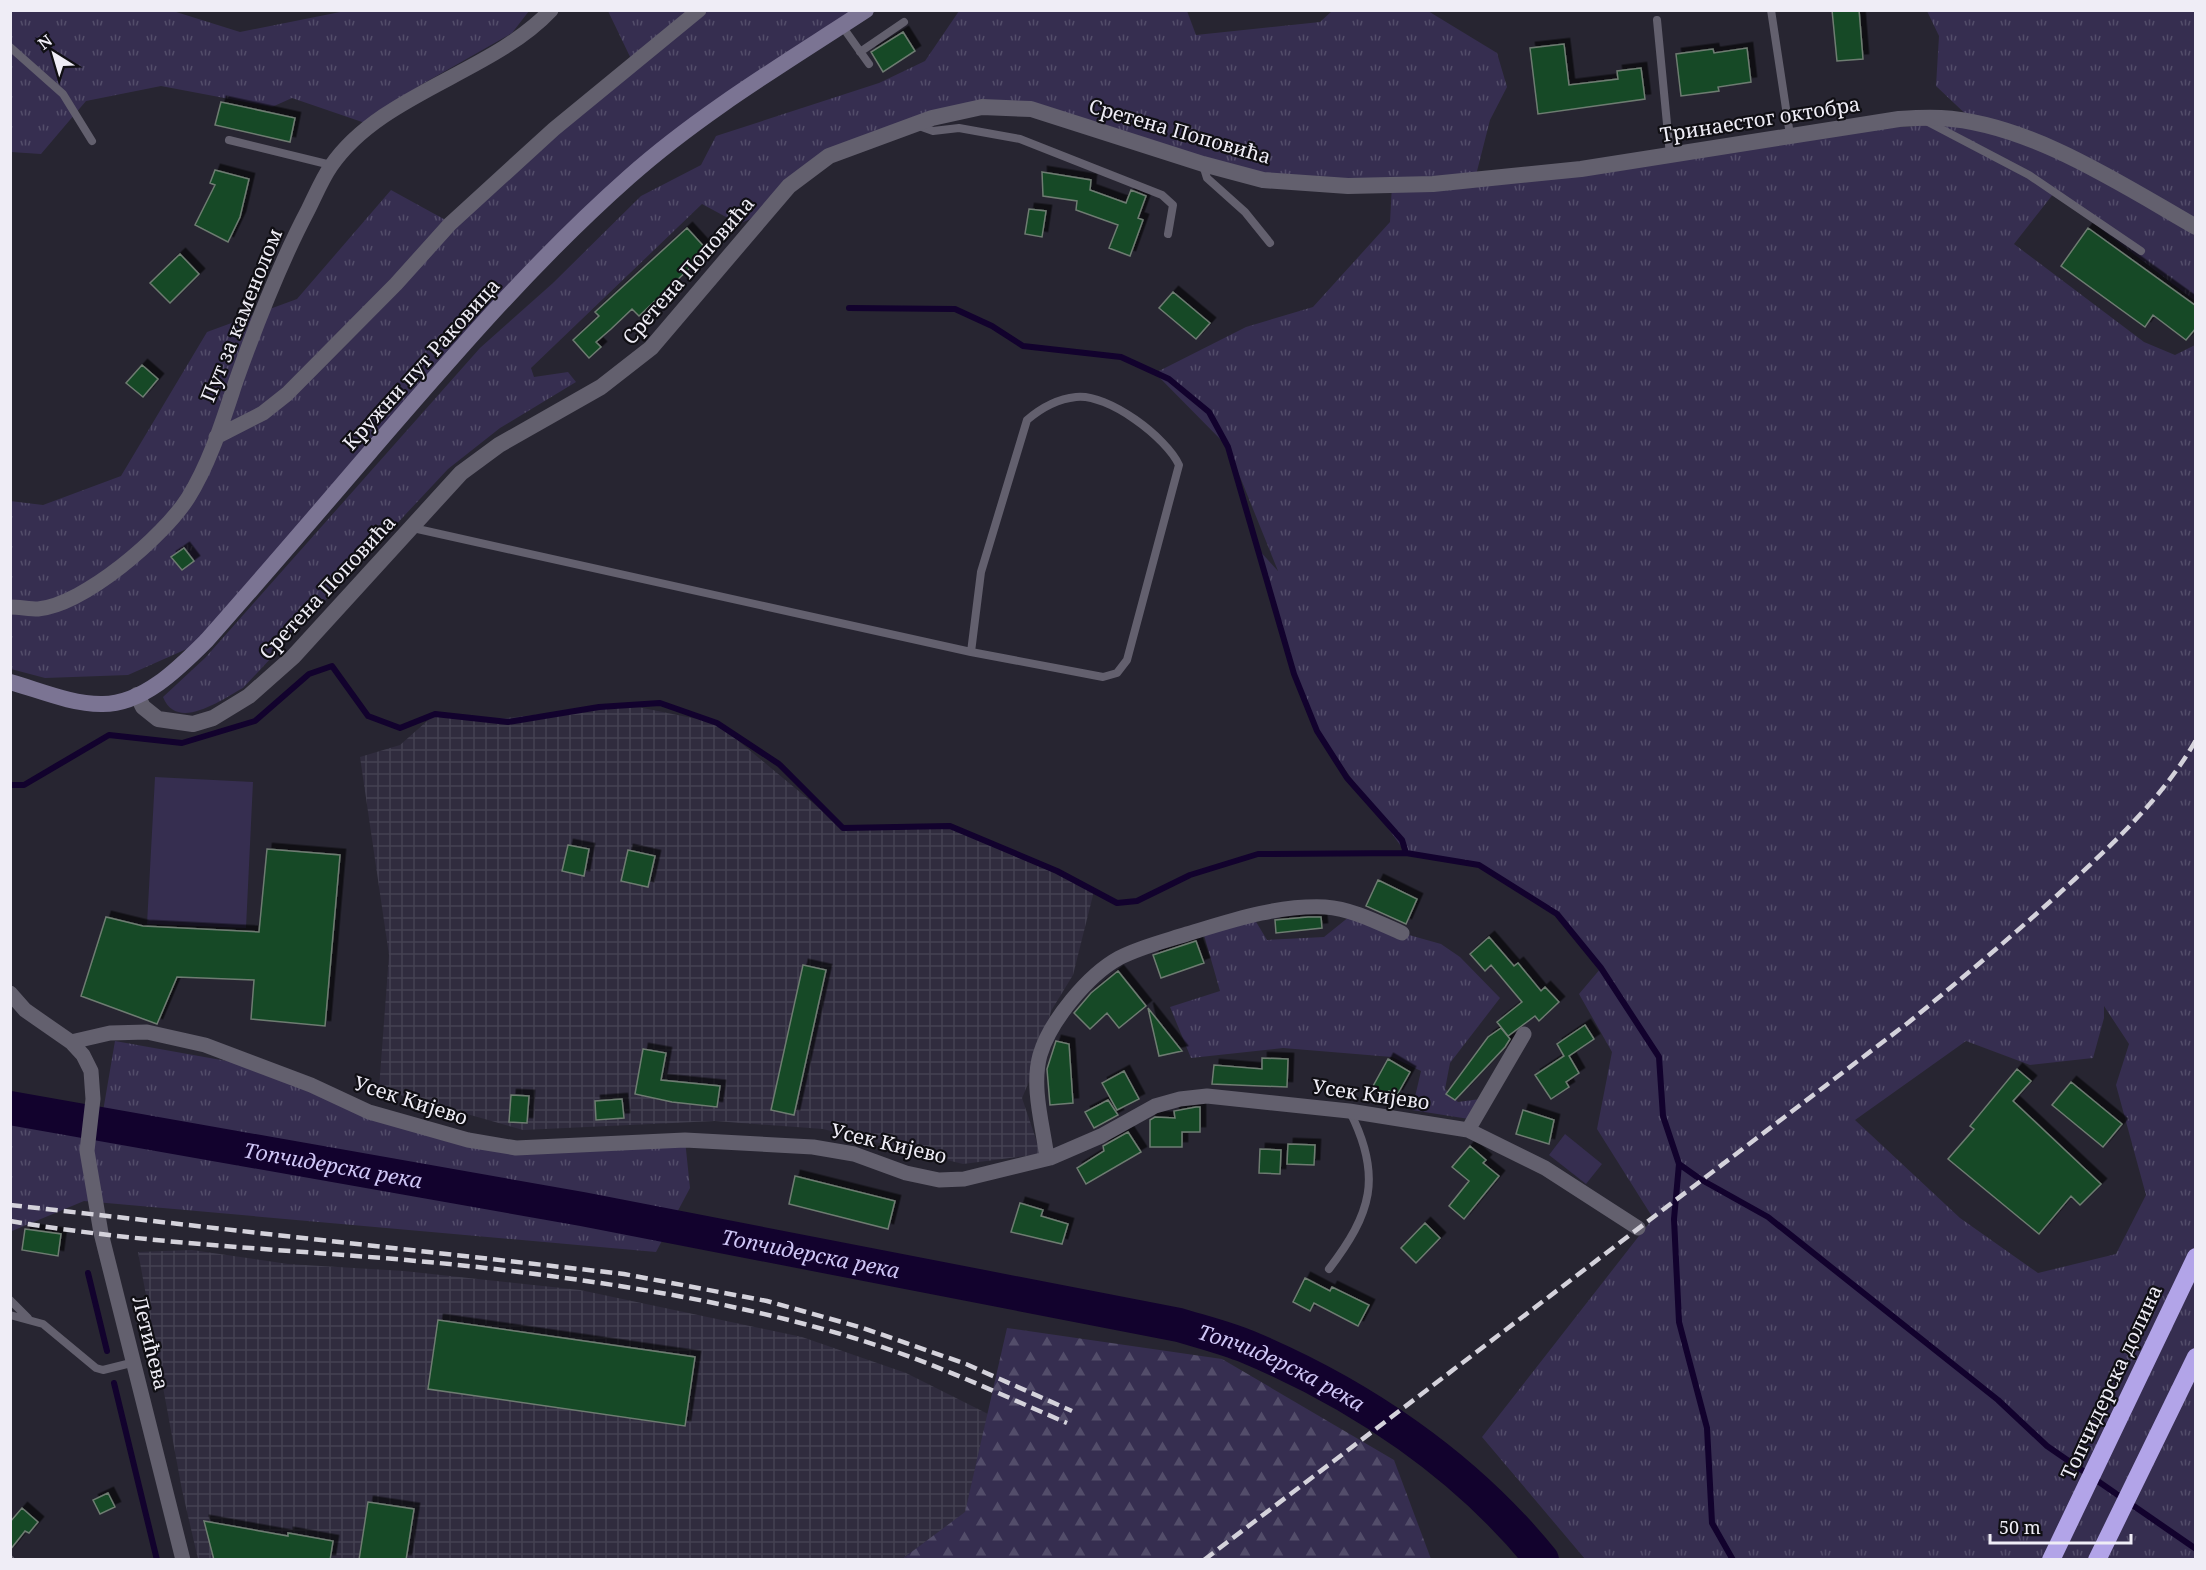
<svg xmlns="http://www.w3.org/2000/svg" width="2206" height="1570" viewBox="0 0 2206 1570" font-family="'Noto Serif',serif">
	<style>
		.industrial { fill: url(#industrial-grid) }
		.grass { fill: url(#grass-tufts); fill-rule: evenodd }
		.forest { fill: url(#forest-firs) }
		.pitch { fill: #362e50 }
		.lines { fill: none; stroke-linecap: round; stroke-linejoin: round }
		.stream { stroke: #12022d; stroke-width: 6 }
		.river { stroke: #12022d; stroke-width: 34 }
		.building { fill: #134927; stroke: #6e7c71; stroke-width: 1.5; filter: url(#shadow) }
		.service { stroke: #63606e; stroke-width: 8 }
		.minor { stroke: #63606e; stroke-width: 15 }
		.tertiary { stroke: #63606e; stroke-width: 16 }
		.secondary { stroke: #7b7493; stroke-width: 16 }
		.motorway { stroke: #b2a4e8; stroke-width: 18 }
		.rail { stroke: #d4d2db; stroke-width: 4.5; stroke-dasharray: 12 6; stroke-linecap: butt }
		.labels { text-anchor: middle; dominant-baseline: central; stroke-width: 4.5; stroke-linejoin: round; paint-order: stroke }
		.street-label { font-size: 20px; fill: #efedf6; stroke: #100f14 }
		.water-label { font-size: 21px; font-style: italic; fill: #cfc6f6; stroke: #100f14 }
	</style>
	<defs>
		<pattern id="industrial-grid" width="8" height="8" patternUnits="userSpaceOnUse" patternTransform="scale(1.5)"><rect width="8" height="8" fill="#302c3e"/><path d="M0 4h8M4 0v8" fill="none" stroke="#444151"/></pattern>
		<pattern id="grass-tufts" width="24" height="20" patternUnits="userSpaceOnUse" patternTransform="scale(1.5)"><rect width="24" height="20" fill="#362e50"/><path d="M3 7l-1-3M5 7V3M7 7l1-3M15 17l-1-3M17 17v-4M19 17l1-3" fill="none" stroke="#534d6a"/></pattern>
		<pattern id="forest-firs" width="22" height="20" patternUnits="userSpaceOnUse" patternTransform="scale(1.5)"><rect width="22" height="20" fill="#362e50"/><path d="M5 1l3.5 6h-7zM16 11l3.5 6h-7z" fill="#534d6a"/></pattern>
		<filter id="shadow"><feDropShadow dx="5.5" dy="-5.5" stdDeviation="0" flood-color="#0009"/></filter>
	</defs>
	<rect width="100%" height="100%" fill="#272531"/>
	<path class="industrial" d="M628,705L717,723L843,828L950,826L1094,891L1073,975L1051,1011L1040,1056L1022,1098L1041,1154L963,1164L823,1129L715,1121L523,1130L379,1089L389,955L360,757L400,745L435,714L487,720Z
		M192,1250L288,1264L404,1271L580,1290L802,1337L906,1373L988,1414L965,1513L902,1559H198L182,1490L138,1252Z"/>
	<path class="grass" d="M11,11H173L240,32L345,11H529L512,33L419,86L365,123L292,98L272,107L161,86L86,101L41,154L11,152Z
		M608,11H866L753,83L591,213L207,640L128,675L45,678L11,669L10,501L43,505L121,476L207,332L297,299L391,190L451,223L633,63Z
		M959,11H1187L1196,35L1320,22L1332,11H1428L1497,53L1507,87L1490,120L1475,179L1796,134L1974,122L1936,86L1939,36L1927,11H2195V301L2054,193L2014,244L2144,342L2175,355L2195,345V1559H1585L1482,1437L1653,1218L1597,1129L1612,1052L1579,994L1601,968L1557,914L1479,865L1406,853L1317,731L1290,660L1258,549L1278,571L1228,447L1155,373L1246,327L1313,307L1390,222L1392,184L1263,180L1031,109L982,107L829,156L768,211L739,224L702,204L531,368L534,377L568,372L576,382L500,428L448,469L243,688C221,700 177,732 163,697L205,658L480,348L553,283L641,196L701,165L716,136L879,83L925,61ZM2104,1006L2129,1044L2116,1085L2146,1195L2116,1254L2038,1273L1960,1218L1855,1120L1966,1041L2030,1065L2093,1058L2104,1018Z
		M1355,912L1402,933L1441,944L1460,957L1500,998L1450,1063L1445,1089L1458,1102L1480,1099L1469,1119L1412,1110L1421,1071L1392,1057L1283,1048L1191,1058L1170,1007L1220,991L1204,935L1255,920L1267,940L1324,937Z
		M115,1041L260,1067L369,1112L516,1148L685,1140L690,1188L656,1252L84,1201L12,1231L10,1258V1113L100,1129Z"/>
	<path class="forest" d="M1007,1328L1222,1359L1394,1460L1431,1559H902L965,1512Z"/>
	<path class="pitch" d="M155,777L253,782L246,928L147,924Z
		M1565,1134L1602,1164L1586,1184L1549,1155Z"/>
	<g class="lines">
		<path class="stream" d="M10,785H24L109,735L182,743L255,721L309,674L332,666L368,716L400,728L435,714L508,722L599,707L660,703L717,723L779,764L843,828L950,826L1057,871L1117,903L1137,901L1190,875L1258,854L1406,853L1402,840L1347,778L1317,731L1294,674L1228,447L1209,412L1169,379L1121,357L1023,346L992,326L955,309L849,308
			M1406,853L1479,865L1557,914L1601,968L1659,1057L1663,1116L1679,1164L1700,1179L1768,1217L1998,1400L2047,1446L2196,1549
			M1679,1164L1674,1219L1679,1322L1707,1428L1712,1523L1733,1560
			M88,1273L107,1351
			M114,1383L157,1560"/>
		<path class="river" id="s1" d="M10,1108L582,1209L1179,1325C1202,1332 1226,1338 1248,1347C1360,1394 1465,1465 1542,1560"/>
	</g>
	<path class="building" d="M1832,10H1859L1863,59L1837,61Z
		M903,32L915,51L883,72L871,52Z
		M1564,44L1569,85L1618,79L1617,71L1641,68L1645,99L1538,114L1530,48Z
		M1747,48L1751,82L1718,87L1719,91L1681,96L1676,54L1713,49L1714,53Z
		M221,102L295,118L290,142L215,125Z
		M215,170L249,179L240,217L228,242L195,225L215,185L210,183Z
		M1042,172L1091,180L1090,190L1126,203L1131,190L1146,196L1138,218L1143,220L1130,256L1109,248L1118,225L1076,210L1077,201L1043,196Z
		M1029,209L1046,211L1042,237L1025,234Z
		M687,228L708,251L639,316L632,309L611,329L596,342L601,347L589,358L573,340L599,316L595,312Z
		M2088,228L2196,306V328L2186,340L2153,315L2145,327L2061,266Z
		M180,254L199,274L170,303L150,283Z
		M1173,292L1210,323L1196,339L1159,308Z
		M142,365L158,379L143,397L126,383Z
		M184,548L194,561L182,570L171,557Z
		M568,845L589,849L584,876L562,871Z
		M267,849L340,855L325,1026L251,1019L254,980L177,977L157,1024L81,996L106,917L143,926L259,932Z
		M628,850L655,856L648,887L621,881Z
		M1378,880L1417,899L1406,924L1366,906Z
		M1308,917H1321L1322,928L1276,933L1275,920Z
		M1489,937L1514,966L1518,963L1541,991L1545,987L1559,1002L1539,1021L1535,1016L1508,1036L1497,1022L1522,1002L1491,965L1485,971L1470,954Z
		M1196,941L1204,963L1161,978L1153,955Z
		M803,965L826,970L794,1115L771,1110Z
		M1118,971L1146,1006L1119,1028L1107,1013L1090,1029L1074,1013L1091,993Z
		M1148,1008L1182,1051L1159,1056Z
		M1585,1025L1594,1039L1569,1056L1579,1073L1566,1082L1569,1087L1551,1099L1535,1075L1564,1056L1557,1044Z
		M1501,1028L1510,1039L1505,1047L1455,1100L1446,1094L1488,1037Z
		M1056,1041L1069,1044L1073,1103L1050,1105L1047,1069Z
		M643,1049L666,1053L661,1080L720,1086L717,1107L672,1102L635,1094Z
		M1262,1058L1288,1059L1287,1087L1212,1084L1214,1065L1262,1069Z
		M1388,1059L1410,1072L1397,1095L1389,1091L1386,1096L1372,1088Z
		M2017,1069L2031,1081L2013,1101L2101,1184L2080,1205L2071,1196L2039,1234L1948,1159L1974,1129L1970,1126Z
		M1124,1071L1139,1099L1117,1110L1102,1083Z
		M2071,1082L2122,1124L2103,1147L2052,1105Z
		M511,1095L529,1096L527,1123L509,1122Z
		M622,1099L624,1118L596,1120L595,1101Z
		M1108,1100L1118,1115L1094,1128L1085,1112Z
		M1196,1107H1200V1132H1182V1147H1150V1120L1155,1117L1175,1118L1174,1111Z
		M1523,1110L1554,1120L1549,1144L1516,1134Z
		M1128,1132L1141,1152L1086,1184L1077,1168L1104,1151L1103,1146Z
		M1288,1144L1315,1145L1314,1165L1287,1164Z
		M1470,1146L1486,1160L1483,1163L1499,1176L1464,1219L1449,1206L1469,1181L1452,1167Z
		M1260,1149L1281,1150L1280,1174L1259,1173Z
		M795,1176L895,1201L888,1229L789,1204Z
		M1020,1203L1043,1210L1041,1216L1068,1224L1062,1244L1011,1232Z
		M1425,1223L1440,1238L1416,1263L1401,1248Z
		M25,1229L61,1234L58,1256L22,1250Z
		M1305,1278L1330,1291L1332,1287L1369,1305L1358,1326L1314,1303L1310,1311L1293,1302Z
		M438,1320L695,1357L685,1426L428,1389Z
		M108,1493L115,1507L100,1514L93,1500Z
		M368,1502L414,1509L406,1560H359Z
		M22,1508L38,1522L29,1533L25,1531L10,1550V1522Z
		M204,1521L288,1536V1533L333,1541L330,1560H214Z"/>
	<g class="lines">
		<path class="service" d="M1771,10L1790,135
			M1657,20L1670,155
			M842,26L869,64
			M10,47L63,94L92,141
			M860,52L904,22
			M1928,122L2029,175L2141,251
			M919,126L933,131L959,128L1020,139L1162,195L1173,205L1168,234
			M229,140L331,165
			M1203,165L1207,178L1245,212L1270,243
			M413,528L971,652L1103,677L1117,673L1127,660L1179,465C1167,438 1108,393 1076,397C1057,399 1041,408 1027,420L981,572L971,652
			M1329,1269C1371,1214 1383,1177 1350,1112
			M10,1300L28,1318
			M10,1315L43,1324L96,1368L103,1370L135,1362
			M10,1559L11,1560"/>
		<path class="minor" d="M216,437L263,413L287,394L396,284L450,224L554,129L699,10
			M10,607C19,607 29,609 38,609C85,604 163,537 188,498C210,463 223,420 236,381C257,322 279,265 308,210C315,196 322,179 331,166C381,93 492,73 551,10
			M10,993L25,1010L71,1042L83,1055L91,1071L93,1099L87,1151L101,1233L183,1560
			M71,1042L110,1033L147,1032L205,1045L311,1085L369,1112L468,1140L516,1148L685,1140L813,1147L854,1154L906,1173L939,1180L964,1179L1050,1158L1101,1136L1155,1106L1180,1099L1207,1096L1349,1111L1468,1130L1545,1168L1638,1228
			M1468,1130L1524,1034
			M1047,1158C1043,1126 1031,1087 1040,1055C1050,1021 1088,975 1119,958C1140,947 1165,941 1187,934C1233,920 1277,905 1325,907C1352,909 1377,922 1402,933"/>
		<path class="tertiary" d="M137,695L143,707L158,719L193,724L213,718L249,696L293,657L461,473L499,445L601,387L651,348L789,186L829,156L932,118L982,107L1031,109L1203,164L1263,180L1348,186L1433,184L1581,169L1899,119C1913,118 1927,117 1941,118C2029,123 2121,184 2196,227"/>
		<path class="secondary" d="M10,682C39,690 71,704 101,704C143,705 180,667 207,640C262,578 316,515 370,452C452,357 534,261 629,177C701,113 785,63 866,10"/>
		<path class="motorway" d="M2051,1560L2196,1257
			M2097,1560L2196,1357"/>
		<path class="rail" d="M10,1205L624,1274L767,1301L863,1328L966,1364L1072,1411
			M10,1221C173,1249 340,1250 503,1270C628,1285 756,1306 876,1345C941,1366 1004,1396 1067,1423
			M1204,1560L1909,1022C1966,975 2022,928 2076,878C2121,836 2165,794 2196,740"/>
	</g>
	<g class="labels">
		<g class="street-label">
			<text transform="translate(1760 119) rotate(-9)">Тринаестог октобра</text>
			<text transform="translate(1180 131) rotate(16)">Сретена Поповића</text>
			<text transform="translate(688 270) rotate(-49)">Сретена Поповића</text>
			<text transform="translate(241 315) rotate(-68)">Пут за каменолом</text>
			<text transform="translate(421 364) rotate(-48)">Кружни пут Раковица</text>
			<text transform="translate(327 587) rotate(-47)">Сретена Поповића</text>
			<text transform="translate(1371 1094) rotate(8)">Усек Кијево</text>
			<text transform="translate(411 1100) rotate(18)">Усек Кијево</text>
			<text transform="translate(889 1143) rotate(13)">Усек Кијево</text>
			<text transform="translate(151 1343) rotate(76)">Летићева</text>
			<text transform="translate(2111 1382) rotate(-65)">Топчидерска долина</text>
		</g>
		<g class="water-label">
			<text stroke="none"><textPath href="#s1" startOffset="328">Топчидерска река</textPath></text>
			<text stroke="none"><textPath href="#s1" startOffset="814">Топчидерска река</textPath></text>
			<text stroke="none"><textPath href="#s1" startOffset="1300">Топчидерска река</textPath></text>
		</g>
	</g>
	<rect width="2206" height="1570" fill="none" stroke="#efedf6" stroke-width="24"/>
	<g transform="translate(54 54) rotate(323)" stroke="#100f14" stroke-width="4.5" paint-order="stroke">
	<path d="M0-4.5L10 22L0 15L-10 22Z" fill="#efedf6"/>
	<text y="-9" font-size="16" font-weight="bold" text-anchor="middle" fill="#efedf6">N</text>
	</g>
	<path d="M1990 1534v9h141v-9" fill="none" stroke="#efedf6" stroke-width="3"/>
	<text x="1999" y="1534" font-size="18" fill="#efedf6" stroke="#100f14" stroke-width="4.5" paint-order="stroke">50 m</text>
</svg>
